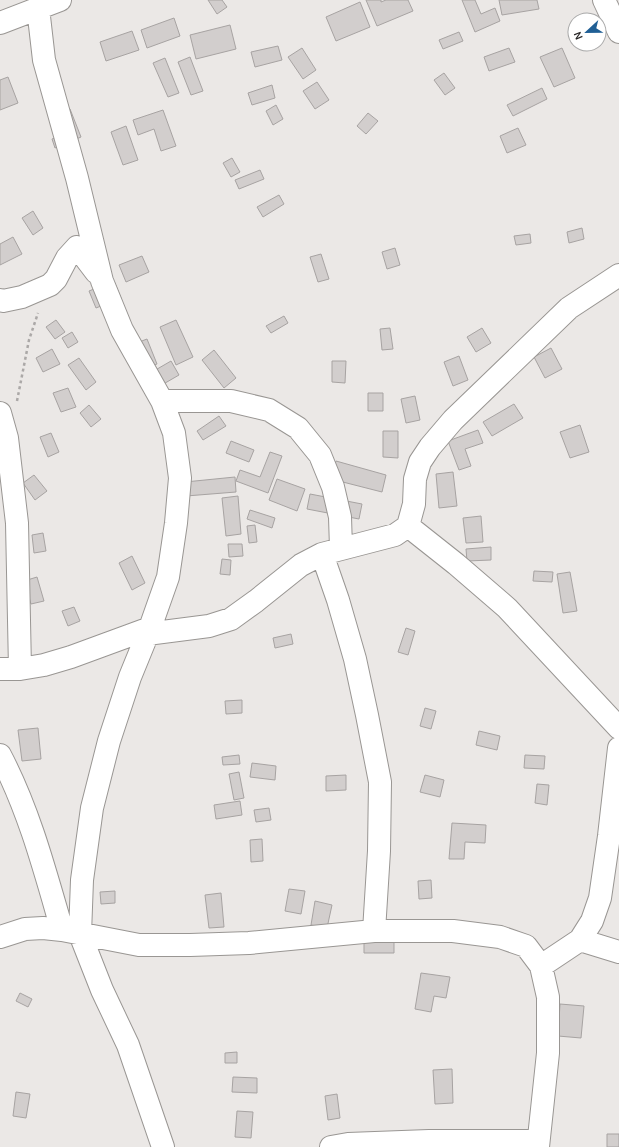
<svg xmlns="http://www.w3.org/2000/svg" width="619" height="1147" viewBox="0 0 619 1147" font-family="Karla,sans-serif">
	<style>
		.building { fill: #d2cecd; stroke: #a7a3a2 }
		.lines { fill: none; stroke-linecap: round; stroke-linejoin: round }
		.minor-casing { stroke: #999693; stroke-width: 24 }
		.path { stroke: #aba8a7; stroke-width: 2.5; stroke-dasharray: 3 3; stroke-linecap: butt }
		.minor { stroke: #fff; stroke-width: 22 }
	</style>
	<rect width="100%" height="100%" fill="#ebe8e6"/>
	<path class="building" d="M208,0H222L227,7L217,14Z
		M366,0H381V2L386,0H408L413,11L377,26Z
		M462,0H475L481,14L495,8L500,21L475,32Z
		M499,0H537L539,9L502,15Z
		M360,2L370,27L336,41L326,17Z
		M174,18L180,36L147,48L141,30Z
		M230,25L236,49L196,59L190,35Z
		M132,31L139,50L106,61L100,42Z
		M459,32L463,41L443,49L439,40Z
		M278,46L282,60L255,67L251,52Z
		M302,48L316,70L303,79L288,57Z
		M509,48L515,62L489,71L484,57Z
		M562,48L575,78L554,87L540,57Z
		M190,57L203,91L191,95L178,62Z
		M165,58L179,93L168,97L153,63Z
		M444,73L455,88L445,95L434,80Z
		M8,77L18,103L0,110V80Z
		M317,82L329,100L315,109L303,91Z
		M272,85L275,98L252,105L248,93Z
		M542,88L547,99L513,116L507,105Z
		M276,105L283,119L273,125L266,111Z
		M70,109L81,137L55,148L52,139L69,132L61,112Z
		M163,110L176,146L161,151L154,129L138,135L133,120Z
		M368,113L378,121L366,134L357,126Z
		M126,126L138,160L123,165L111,132Z
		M518,128L526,145L507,153L500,136Z
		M232,158L240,172L231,177L223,163Z
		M260,170L264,179L239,189L235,180Z
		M279,195L284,204L263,217L257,207Z
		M33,211L43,228L33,235L22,218Z
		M582,228L584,239L569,243L567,232Z
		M530,234L531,243L516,245L514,236Z
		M13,237L22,254L0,265V244Z
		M395,248L400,265L387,269L382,252Z
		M321,254L329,279L318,282L310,257Z
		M142,256L149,272L126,282L119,265Z
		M114,281L121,298L96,308L89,291Z
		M284,316L288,323L271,333L266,326Z
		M56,320L65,332L55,339L46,327Z
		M176,320L193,357L176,365L160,327Z
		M390,328L393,349L382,350L380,329Z
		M482,328L491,343L476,352L467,337Z
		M72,332L78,342L68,348L62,338Z
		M147,339L157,364L144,369L134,344Z
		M551,348L562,369L545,378L534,357Z
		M52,349L60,364L43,372L36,358Z
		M214,350L236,378L224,388L202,360Z
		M459,356L468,380L453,386L444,362Z
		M79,358L96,382L86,390L68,365Z
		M171,361L179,375L160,386L152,372Z
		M332,361H346L345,383L332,382Z
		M68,388L76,407L61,412L53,393Z
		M368,393H383V411H368Z
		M415,396L420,420L406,423L401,399Z
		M514,404L523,418L492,436L483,422Z
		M89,405L101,419L91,427L80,413Z
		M219,416L226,426L203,440L197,431Z
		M580,425L589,452L570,458L560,432Z
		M478,430L483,443L465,449L471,466L459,470L448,441Z
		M383,431H398V458L383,457Z
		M51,433L59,452L48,457L40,437Z
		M231,441L254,450L249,462L226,453Z
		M270,452L282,456L268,493L236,481L240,470L260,477Z
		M336,461L386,475L382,492L331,479Z
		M453,472L457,506L439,508L436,474Z
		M34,475L47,491L35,500L23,483Z
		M235,477L236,492L186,496L185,482Z
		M277,479L305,489L297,511L269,500Z
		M310,494L362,504L359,519L307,509Z
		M238,496L241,534L226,536L222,498Z
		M250,510L275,518L272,528L247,519Z
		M481,516L483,542L466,543L463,518Z
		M255,525L257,542L249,543L247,526Z
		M43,533L46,551L34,553L32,535Z
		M228,544H242L243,556L229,557Z
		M491,547V560L467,561L466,549Z
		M132,556L145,583L132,590L119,563Z
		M222,559L231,560L230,575L220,574Z
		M534,571L553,572L552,582L533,581Z
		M570,572L577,611L563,613L557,574Z
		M37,577L44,601L31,604L24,581Z
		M74,607L80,621L68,626L62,611Z
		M406,628L415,631L408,655L398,652Z
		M291,634L293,644L275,648L273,638Z
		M242,700V713L226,714L225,701Z
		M425,708L436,711L431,729L420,726Z
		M38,728L41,759L22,761L18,730Z
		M479,731L500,736L497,750L476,745Z
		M239,755L240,764L223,765L222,757Z
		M525,755L545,756L544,769L524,768Z
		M252,763L276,766L275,780L250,777Z
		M239,772L244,798L234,800L229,774Z
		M346,775V790L326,791V776Z
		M425,775L444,780L440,797L420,792Z
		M537,784L549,785L547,805L535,803Z
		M240,801L242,815L216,819L214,805Z
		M269,808L271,820L256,822L254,810Z
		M452,823L486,825L485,843L465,842L464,859H449Z
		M262,839L263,861L251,862L250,840Z
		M431,880L432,898L419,899L418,881Z
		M289,889L305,891L301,914L285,911Z
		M115,891V903L101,904L100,892Z
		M221,893L224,927L209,928L205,895Z
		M315,901L332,905L327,928L311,925Z
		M364,940L394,941V953H364Z
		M421,973L450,977L446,998L434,996L431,1012L415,1009Z
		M20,993L32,999L28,1007L16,1001Z
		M560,1004L584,1006L581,1038L558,1036Z
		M237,1052V1063H225V1053Z
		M452,1069L453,1103L435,1104L433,1070Z
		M233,1077L257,1078V1093L232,1092Z
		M16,1092L30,1094L26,1118L13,1116Z
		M337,1094L340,1118L328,1120L325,1096Z
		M237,1111L253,1112L251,1138L235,1137Z
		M607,1134H619V1147H607Z"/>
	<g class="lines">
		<defs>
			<path id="minor" d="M604,0L619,32
				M38,8L44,60L77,178L102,281L122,330L162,401L174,433L180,478L176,523L168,577L150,628L130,677L109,741L92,808L82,880L80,934L102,990L128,1045L163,1147
				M0,23L60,0
				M0,300L3,301L22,297L50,285L56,279L67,258L77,247L96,272
				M162,401H231L269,410L298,428L320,455L333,487L340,517L341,548
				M0,413L7,438L17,523L20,669
				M408,526L456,564L507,608L619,728
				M322,554L338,600L355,659L367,715L380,782L379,851L374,931
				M147,634L209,626L231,619L256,601L301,565L322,554L395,535L408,526L414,504L415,479L420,462L430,447L453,420L569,308L619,275
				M0,669H20L44,665L71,657L150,628
				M0,755C29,810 45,871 62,930
				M0,937L25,929L43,928L62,930L139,945H190L249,943L374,931H453L500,937L526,946L541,966L548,997V1053L538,1147
				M580,940L619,952
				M541,966L580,940L592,921L600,898L609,836L619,748
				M331,1147L348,1144L429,1141H538"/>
		</defs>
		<use href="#minor" class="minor-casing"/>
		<path class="path" d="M17,401L29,340L38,313"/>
		<use href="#minor" class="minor"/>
	</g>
	<g transform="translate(587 32) rotate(248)"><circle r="19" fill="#ffffff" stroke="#a9a9a9"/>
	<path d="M0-3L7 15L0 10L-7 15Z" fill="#205f95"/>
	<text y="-6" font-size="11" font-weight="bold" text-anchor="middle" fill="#292727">N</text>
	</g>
</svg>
